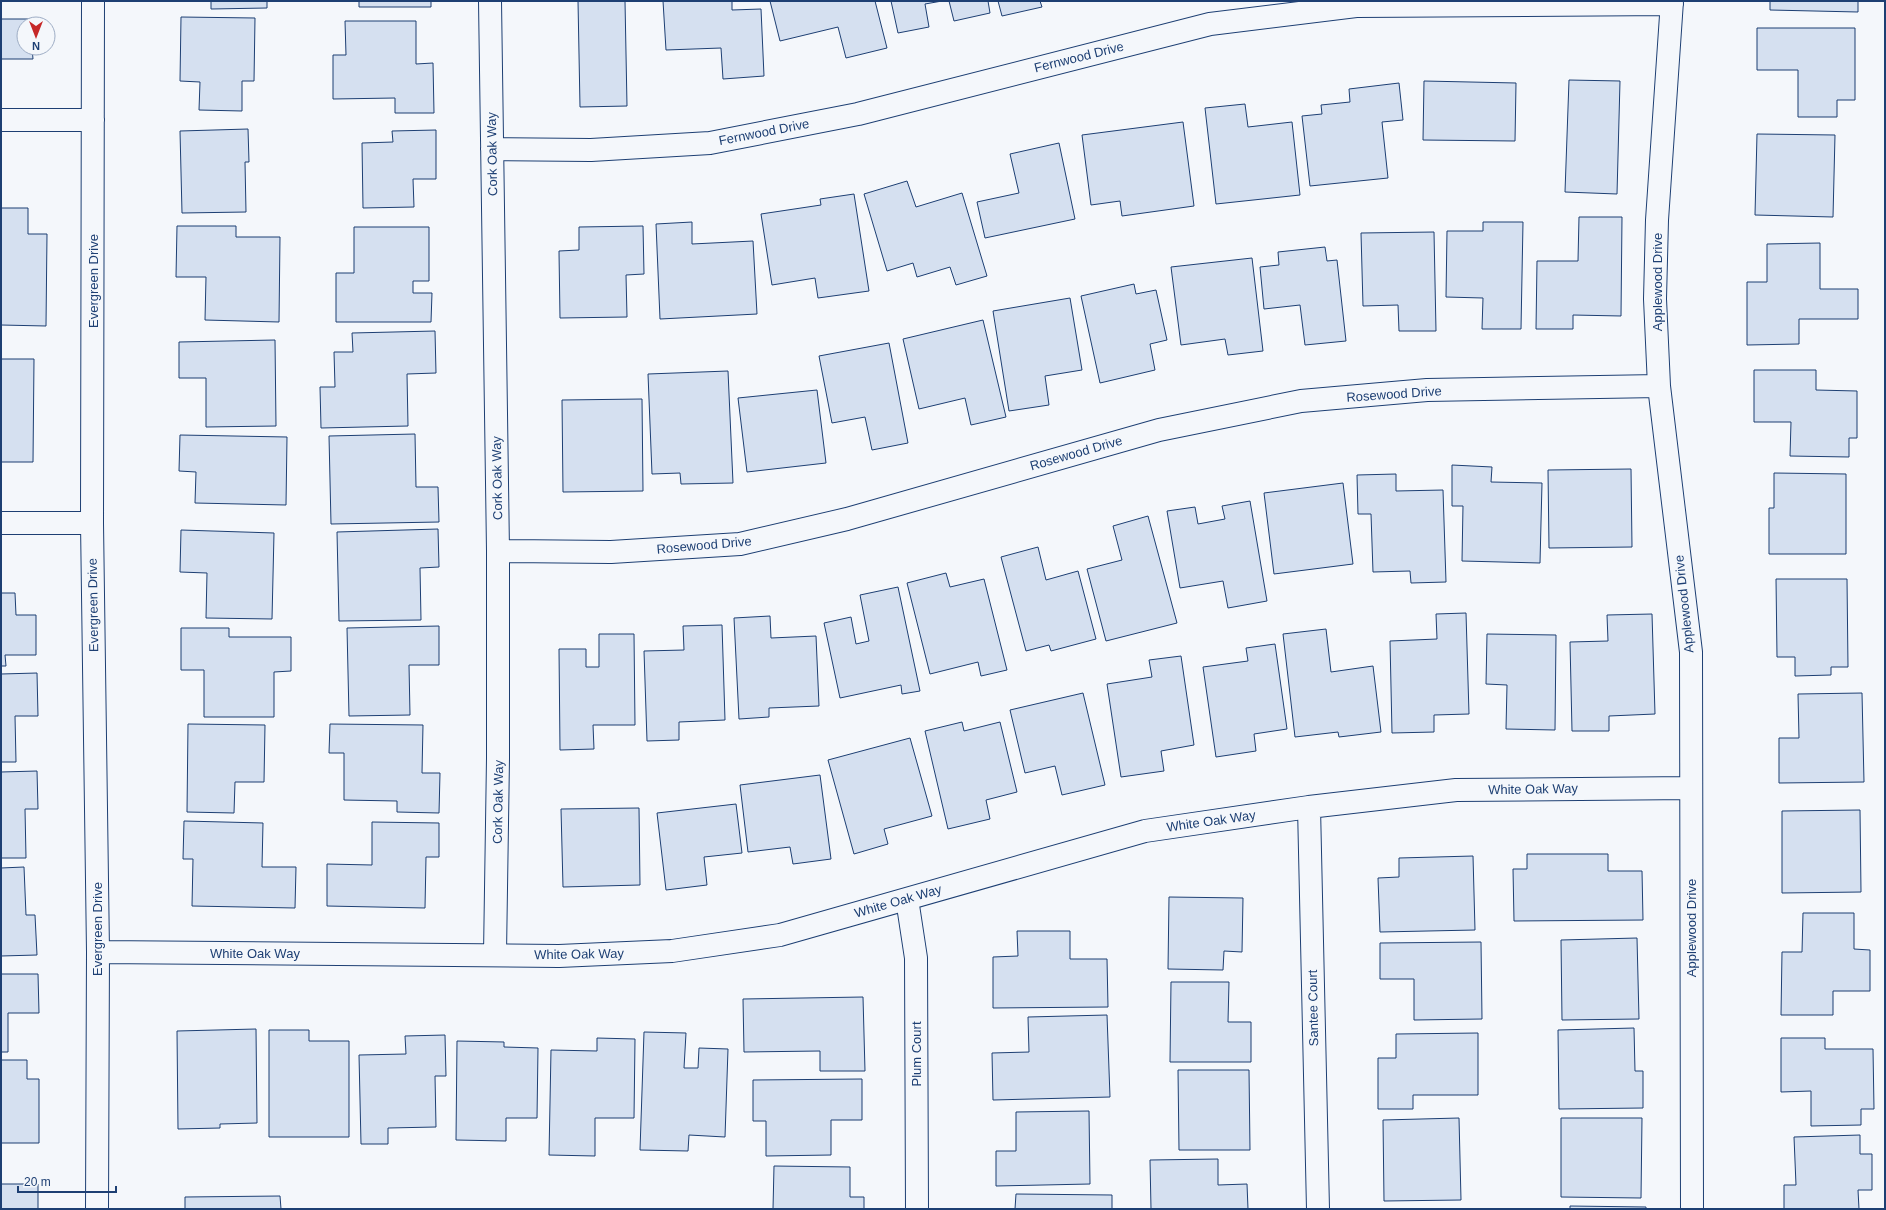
<svg xmlns="http://www.w3.org/2000/svg" width="1886" height="1210" viewBox="0 0 1886 1210" font-family="Helvetica,sans-serif">
	<style>
		.building { fill: #d5e0f0; stroke: #1d3f73 }
		.lines { fill: none; stroke-linecap: round; stroke-linejoin: round }
		.street-casing { stroke: #1d3f73; stroke-width: 24 }
		.street { stroke: #f4f7fb; stroke-width: 22 }
		.labels { text-anchor: middle; dominant-baseline: central; stroke-width: 3; stroke-linejoin: round; paint-order: stroke }
		.street-label { font-size: 13px; fill: #1d3f73; stroke: #f4f7fb }
	</style>
	<rect width="100%" height="100%" fill="#f4f7fb"/>
	<path class="building" d="M211,1H267V8L211,9Z
		M359,1H431V7H359Z
		M578,1H625L627,106L580,107Z
		M663,1H732V10L761,9L764,76L723,79L721,48L666,50Z
		M770,1H875L887,48L846,58L838,27L780,41Z
		M891,1H942L925,4L929,27L898,33Z
		M949,1H988L990,13L954,21Z
		M998,1H1040L1042,7L1002,16Z
		M1770,1H1858V12L1770,10Z
		M181,17L255,18L254,81H242V111L199,110L200,82L180,81Z
		M1,19H32V24H24V48H32L33,59H1Z
		M345,21H416V64L433,63L434,113H395V98L333,99V55H346Z
		M1757,28H1855V100H1837V117H1798V70H1757Z
		M1569,80L1620,81L1617,194L1565,192Z
		M1424,81L1516,83L1515,141L1423,140Z
		M1399,83L1403,120L1382,122L1388,178L1310,186L1302,116L1322,114L1321,105L1350,102L1349,89Z
		M1245,104L1248,127L1292,122L1300,195L1216,204L1205,108Z
		M1183,122L1194,206L1122,216L1120,201L1091,205L1082,135Z
		M248,129L249,162H245L246,212L182,213L180,131Z
		M436,130V179H413L414,207L363,208L362,143L393,142L392,131Z
		M1757,134L1835,135L1833,217L1755,215Z
		M1059,143L1075,219L985,238L977,202L1019,193L1010,154Z
		M907,181L916,207L962,193L987,276L956,285L950,267L917,277L913,263L887,271L864,194Z
		M854,194L869,291L818,298L815,278L772,285L761,214L821,205L820,199Z
		M1,208H28V234H47L46,326L1,325Z
		M1579,217H1622L1621,316L1573,315V329H1536L1537,261H1578Z
		M692,222V244L753,241L757,314L660,319L656,224Z
		M1483,222H1523L1521,329H1482L1483,298L1446,297L1447,231H1483Z
		M177,226H236V237H280L279,322L205,320L206,277H176Z
		M643,226L644,274L626,275L627,317L560,318L559,251L579,250V227Z
		M354,227H429V281H413V293H432L431,322H336V273H354Z
		M1434,232L1436,331H1399L1398,305L1363,306L1361,233Z
		M1820,243V289H1858V319H1799V344L1747,345V282H1767V244Z
		M1325,247L1327,261L1337,260L1346,341L1305,345L1300,305L1264,309L1260,267L1279,265L1278,252Z
		M1252,258L1263,351L1228,355L1225,339L1181,345L1171,267Z
		M1134,284L1136,294L1156,290L1167,340L1150,344L1155,370L1100,383L1081,296Z
		M1070,298L1082,370L1045,376L1049,405L1009,411L993,311Z
		M983,320L1006,417L971,425L965,398L919,409L903,339Z
		M435,331L436,373L407,374L408,426L321,428L320,387H335L334,352H353L352,333Z
		M275,340L276,426L206,427V378H179V342Z
		M889,343L908,443L872,450L865,417L832,423L819,356Z
		M1,359H34L33,462H1Z
		M1754,370H1816V390L1857,391V438H1849V457L1790,456L1791,422H1754Z
		M728,371L733,483L681,484L680,473L652,474L648,374Z
		M817,390L826,463L747,472L738,398Z
		M642,399L643,491L563,492L562,400Z
		M415,434L416,487H438L439,522L331,524L329,436Z
		M180,435L287,437L286,505L195,503L196,472L179,471Z
		M1452,465L1492,467L1491,482L1542,483L1540,563L1462,561L1463,506H1452Z
		M1631,469L1632,547L1549,548L1548,470Z
		M1774,473L1846,474V554H1769V508H1774Z
		M1396,474V491L1443,490L1446,582L1411,583L1410,571L1373,572L1371,514H1358L1357,475Z
		M1343,483L1353,564L1274,574L1264,493Z
		M1250,501L1267,601L1228,608L1223,581L1180,588L1167,511L1195,507L1198,524L1225,519L1222,506Z
		M1148,516L1177,623L1106,641L1087,569L1122,560L1113,526Z
		M438,529L439,567L420,568L421,620L339,621L337,532Z
		M181,530L274,533L272,619L206,618L207,573L180,572Z
		M1038,547L1046,580L1078,571L1096,639L1051,651L1049,645L1026,651L1001,557Z
		M946,573L950,587L984,579L1007,670L981,676L978,662L930,674L907,583Z
		M1776,579H1847L1848,667H1831V675L1795,676V657H1777Z
		M898,587L920,691L902,694L901,685L840,698L824,623L851,617L856,644L869,641L860,595Z
		M1,593H15L16,615H36V655H5L6,666H1Z
		M1466,613L1469,714L1434,715V732L1392,733L1390,641L1437,639L1436,614Z
		M1652,614L1655,714L1609,716V731H1572L1570,642L1608,641L1607,615Z
		M770,616L771,638L816,636L819,706L769,708V717L739,719L734,618Z
		M722,625L725,720L679,722V740L647,741L644,651L684,650L683,626Z
		M439,626V665H409L410,715L349,716L347,628Z
		M181,628H229V637H291V671L274,672V717H204V670H181Z
		M1326,629L1331,672L1373,666L1381,732L1339,737L1338,732L1295,737L1283,634Z
		M599,634H634L635,725H593L594,749L560,750L559,649H586V667H599Z
		M1487,634L1556,635L1555,730L1506,729L1507,685L1486,684Z
		M1275,644L1287,729L1254,734L1256,751L1216,757L1203,667L1248,661L1246,648Z
		M1181,656L1194,745L1161,751L1164,771L1121,777L1107,684L1152,677L1149,660Z
		M37,673L38,716H15L16,762H1V674Z
		M1083,693L1105,785L1062,795L1055,766L1025,773L1010,710Z
		M1862,693L1864,782L1779,783V738H1799L1798,694Z
		M962,722L964,731L1000,722L1017,792L986,800L990,819L948,829L925,731Z
		M188,724L265,725L264,782H235L234,813L187,812Z
		M330,724L423,725L422,773H440L439,813L397,812V801L344,800V753H329Z
		M910,738L932,816L884,829L888,844L854,854L828,760Z
		M37,771L38,809H25L26,858H1V772Z
		M820,775L831,859L793,864L790,847L748,852L740,785Z
		M736,804L742,853L704,857L707,885L666,890L657,813Z
		M639,808L640,885L563,887L561,809Z
		M1860,810L1861,892L1782,893V811Z
		M184,821L263,823L262,867H296L295,908L192,906L193,859H183Z
		M372,822L439,823V857H426L425,908L327,906V864L372,865Z
		M1527,854H1608V871H1642L1643,920L1514,921L1513,869H1527Z
		M1473,856L1475,930L1380,932L1378,878L1399,877V858Z
		M24,867L26,915H35L37,955L1,956V868Z
		M1169,897L1243,898L1242,952L1224,951L1223,970L1168,969Z
		M1803,913H1854V949L1870,950V991H1833V1015H1781L1782,952H1802Z
		M1017,931H1070V959H1107L1108,1007L993,1008V957L1018,956Z
		M1637,938L1639,1019L1562,1020L1561,940Z
		M1481,942L1482,1019L1414,1020V979H1380V943Z
		M1,974H38L39,1013H8V1052H1Z
		M1171,982H1229L1228,1022H1251V1062H1170Z
		M863,997L865,1071H820V1051L744,1052L743,999Z
		M1107,1015L1110,1097L993,1100L992,1053L1029,1052L1028,1017Z
		M1634,1028L1635,1071H1643V1108L1559,1109L1558,1030Z
		M256,1029L257,1123L220,1124V1128L178,1129L177,1031Z
		M269,1030H309V1041H349V1137H269Z
		M644,1032L686,1033L684,1068H698L699,1048L728,1049L725,1137L689,1135L688,1151L640,1150Z
		M1478,1033V1095H1413V1109H1378V1058H1396V1034Z
		M445,1035L446,1076H435L436,1127L388,1128V1144H361L359,1055L406,1054L405,1036Z
		M597,1038L635,1039L634,1118H595V1156L549,1155L551,1050L597,1051Z
		M1781,1038H1825V1049H1873L1874,1109H1861V1125L1811,1126V1091L1781,1092Z
		M457,1041L504,1042V1047L538,1048L537,1118H506V1141L456,1140Z
		M1,1060H27V1079H39V1143H1Z
		M1178,1070H1249L1250,1150H1179Z
		M862,1079V1120H831V1155L766,1156V1121H753V1080Z
		M1089,1111L1090,1184L996,1186V1151H1016V1112Z
		M1459,1118L1461,1200L1384,1201L1383,1120Z
		M1561,1118H1642L1641,1198L1561,1197Z
		M1860,1135V1154H1872V1190H1858L1859,1209H1784V1185H1796L1794,1137Z
		M1218,1159V1185L1247,1184L1248,1209H1151L1150,1160Z
		M774,1166L850,1167V1197H864V1209H773Z
		M1,1184H38V1209H1Z
		M1016,1194L1112,1195V1209H1015Z
		M280,1196L281,1209H185V1197Z
		M1570,1206L1646,1207V1209H1570Z"/>
	<g class="lines">
		<defs>
			<path id="street" d="M93,1L92,523L98,952L97,1209
				M490,1L498,551V758L495,954
				M1672,1L1657,220L1655,299L1659,386L1691,652L1692,1209
				M1,120H93
				M492,149L591,150L710,143L858,114L1210,24L1356,6L1672,4
				M1,523H92
				M498,551L611,552L740,544L847,519L1159,430L1301,401L1427,390L1659,386
				M1309,807L1318,1209
				M907,899L916,958L917,1209
				M98,952L559,956L672,951L780,935L1145,831L1309,807L1456,790L1691,788"/>
		</defs>
		<use href="#street" class="street-casing"/>
		<use href="#street" class="street"/>
	</g>
	<g class="labels">
		<g class="street-label">
			<text transform="translate(1079 57) rotate(-14)">Fernwood Drive</text>
			<text transform="translate(764 132) rotate(-11)">Fernwood Drive</text>
			<text transform="translate(492 154) rotate(-91)">Cork Oak Way</text>
			<text transform="translate(93 281) rotate(-90)">Evergreen Drive</text>
			<text transform="translate(1657 282) rotate(-90)">Applewood Drive</text>
			<text transform="translate(1394 394) rotate(-4)">Rosewood Drive</text>
			<text transform="translate(1076 453) rotate(-16)">Rosewood Drive</text>
			<text transform="translate(497 478) rotate(-91)">Cork Oak Way</text>
			<text transform="translate(704 545) rotate(-5)">Rosewood Drive</text>
			<text transform="translate(1684 604) rotate(-96)">Applewood Drive</text>
			<text transform="translate(93 605) rotate(-91)">Evergreen Drive</text>
			<text transform="translate(1533 789) rotate(-1)">White Oak Way</text>
			<text transform="translate(498 802) rotate(-89)">Cork Oak Way</text>
			<text transform="translate(1211 821) rotate(-8)">White Oak Way</text>
			<text transform="translate(898 901) rotate(-16)">White Oak Way</text>
			<text transform="translate(1691 928) rotate(-90)">Applewood Drive</text>
			<text transform="translate(97 929) rotate(-90)">Evergreen Drive</text>
			<text x="255" y="953">White Oak Way</text>
			<text transform="translate(579 954) rotate(-1)">White Oak Way</text>
			<text transform="translate(1313 1008) rotate(-91)">Santee Court</text>
			<text transform="translate(916 1054) rotate(-90)">Plum Court</text>
		</g>
	</g>
	<rect width="1886" height="1210" fill="none" stroke="#1d3f73" stroke-width="4"/>
	<g transform="translate(36 36) rotate(180)"><circle r="19" fill="#f4f7fb" stroke="#9eadc5"/>
	<path d="M0-3L7 15L0 10L-7 15Z" fill="#c62828"/>
	<text y="-6" font-size="11" font-weight="bold" text-anchor="middle" fill="#1d3f73">N</text>
	</g>
	<path d="M18 1186v6h98v-6" fill="none" stroke="#1d3f73" stroke-width="2"/>
	<text x="24" y="1186" font-size="12" fill="#1d3f73" stroke="#f4f7fb" stroke-width="3" paint-order="stroke">20 m</text>
</svg>
